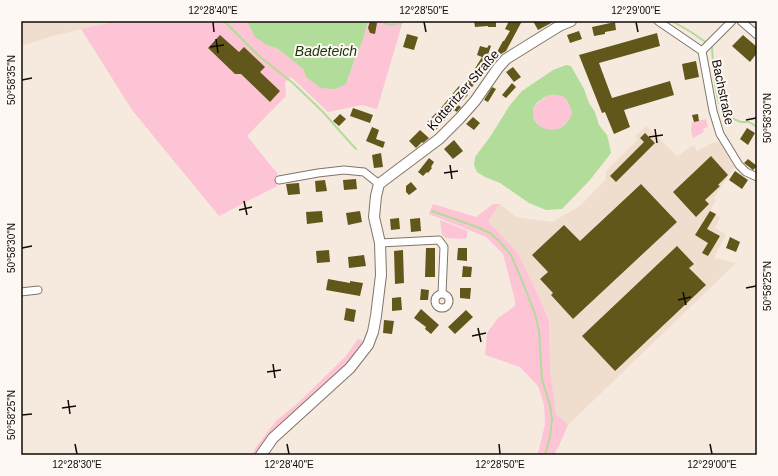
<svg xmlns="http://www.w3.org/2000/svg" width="778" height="476" viewBox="0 0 778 476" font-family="Arial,sans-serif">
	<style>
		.built { fill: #efdecd }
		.green { fill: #fdc4d5 }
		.water { fill: #b2dc99; fill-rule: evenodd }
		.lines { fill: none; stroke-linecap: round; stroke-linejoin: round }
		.stream { stroke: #b2dc99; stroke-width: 2 }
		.building { fill: #61571b }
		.street-casing { stroke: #80756b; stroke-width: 9 }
		.secondary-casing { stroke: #80756b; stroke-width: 12 }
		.street { stroke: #fff; stroke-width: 7 }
		.secondary { stroke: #fff; stroke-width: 10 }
		.ticks { fill: none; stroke: #0f0b07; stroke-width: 1.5 }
		.labels { text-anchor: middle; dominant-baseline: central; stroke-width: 4; stroke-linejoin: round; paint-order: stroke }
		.street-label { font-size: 13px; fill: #0f0b07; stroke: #fdf8f4 }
		.water-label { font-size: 14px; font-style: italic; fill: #1b3506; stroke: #fdf8f4 }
		.neatline { fill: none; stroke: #0f0b07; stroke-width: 1.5 }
		.ticks-label { font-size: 10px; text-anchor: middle; fill: #0f0b07 }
	</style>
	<rect width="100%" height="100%" fill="#f6eade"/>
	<path class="built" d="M21,21H119L56,35L21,46Z
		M647,126L677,156L694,145L697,151L712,143L716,142L720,143L734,167L714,198L716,200L710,211L720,217L715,228L726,234L714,258L736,263L568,425L556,414L550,370L549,322L542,303L518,253L488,221L500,204L516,217L552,222L580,206L606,179V171L637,140L636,135Z"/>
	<path class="green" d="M119,21H247L248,23L267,45L278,49L303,69L306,77L346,84L357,53L362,43L368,21H403L377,109L362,105L328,112L291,77L285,82L286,96L247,136L277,173V186L219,216L132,110L81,29Z
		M549,95C566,94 567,98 572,113C569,119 565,125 560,128C551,134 536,127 533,117C532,114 533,110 534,107L539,102Z
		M706,119L708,127L703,129L704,132L693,138L691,130L692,122Z
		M433,204L476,217L493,204H500L488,221L518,253L542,303L549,322L550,370L556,414L568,425L561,441L554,455H536L539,450L545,424L544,405L538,386L520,367L485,355L487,333L498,318L511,309L515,306V300L503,254L486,237L429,214Z
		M440,220L468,231L466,239L446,238L442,235Z
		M358,339L366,342L350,363L257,455H252L256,447L276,421L299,402L345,357Z"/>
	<path class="water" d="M247,21H368L362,43L357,53L346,84L336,89L321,88L306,77L303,69L278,49L267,45L255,37Z
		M566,65L571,66L584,89L589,103L595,112L599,125L607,135L610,147L611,153L590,180L562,209L546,210L529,203L500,183L485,177L477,172L474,165L475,157L490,137L510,105L522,91L553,70ZM549,95C566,94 567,98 572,113C570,119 564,127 558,129C547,132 532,125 533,113C533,111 533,108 534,107C537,101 544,98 549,95Z"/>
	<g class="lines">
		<path class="stream" d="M224,21L259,56L293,83L323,112L346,138L356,149
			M383,21C386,26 392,25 396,24
			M672,21L691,32L707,43
			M400,24L401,22
			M710,45L712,47L714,78L718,100L724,113L731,118L741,122H749L757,127
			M432,211L477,227L490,233L499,241L511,255L523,283L535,314L539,331L542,380L550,405L552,420L550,437L545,455"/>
	</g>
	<path class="building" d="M370,21L377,23L375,34L370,33L368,28Z
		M474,21H496V27H488V26L475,27Z
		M509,21H522L506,51L501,54L497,52L503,41H504L510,31L505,29Z
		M533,21H555L538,30Z
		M615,22L616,30L605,32V34L594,36L592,27Z
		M579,31L582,39L570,43L567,35Z
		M657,33L660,46L599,63L612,98L670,81L674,95L624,110L630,127L614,134L605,112L602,113L579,55Z
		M407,34L418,37L414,50L403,47Z
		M220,35L239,52L244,47L265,67L260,72L280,91L270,102L241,74H235L208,48Z
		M743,35L757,47V53L750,62L732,46Z
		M489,45L491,46L484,66H485L468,94V95L458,105L461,107L457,112L454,110L436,130L427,122L440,109L459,86L462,89L472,75H471L482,57L477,55L480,46L487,48Z
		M696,61L699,77L685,80L682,64Z
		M513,67L521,77L514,82L506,72Z
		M512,83L516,87L506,98L502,95Z
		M492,87L496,89L488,102L484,100Z
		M353,108L373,115L370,123L350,116Z
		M340,114L346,119L339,126L333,121Z
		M698,114L699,121L694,122L692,115Z
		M473,117L480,123L474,130L466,124Z
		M372,127L379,130L376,139L385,142L383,148L366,141Z
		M747,128L755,133L748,145L740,139Z
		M420,130L429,138L423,143L422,142L416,148L409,141Z
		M645,133L655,143L616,182L610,176L644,142L640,138Z
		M454,140L463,151L453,159L444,149Z
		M381,153L383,167L374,168L372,155Z
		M711,156L728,175L718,185L720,186L705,200L709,204L696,217L673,192Z
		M429,158L434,162L431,167L432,168L428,173L427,172L423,176L418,172Z
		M748,159L757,166L753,170L744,163Z
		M735,171L748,180L742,189L729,180Z
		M356,179L357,189L344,190L343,180Z
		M325,180L327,191L316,192L315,181Z
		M411,182L417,189L409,195L406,192V186Z
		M299,183L300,194L288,195L286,184Z
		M641,184L677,222L573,319L551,295L553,293L540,279L548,272L532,255L564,225L580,241Z
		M322,211L323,222L307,224L306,212Z
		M360,211L362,222L348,225L346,213Z
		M710,211L716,214L707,229L720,236L708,256L702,253L708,243L695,235Z
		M399,218L400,229L391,230L390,219Z
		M420,218L421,231L411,232L410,219Z
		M730,237L740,242L736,252L726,248Z
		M677,246L694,264L689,268L706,285L615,371L582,336Z
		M426,248H435V277H425Z
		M458,248H467V261L457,260Z
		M329,250L330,262L317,263L316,251Z
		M403,250L404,283L395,284L394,251Z
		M364,255L366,266L349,268L348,257Z
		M463,266L472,267L471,277H462Z
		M328,279L350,283V281L363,283L360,296L326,290Z
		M460,288H471L470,299L460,298Z
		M421,289L429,290L428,300H420Z
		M401,297L402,310L392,311V298Z
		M346,308L356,310L354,322L344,320Z
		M421,309L439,325L431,334L425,329L426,327L414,318Z
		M466,310L473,317L455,334L448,327Z
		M384,320L394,321L392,334L383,333Z"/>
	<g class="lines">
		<defs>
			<path id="street" d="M658,21L702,51L713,111L720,134L739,165L746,172L757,177
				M741,21L757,35
				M702,51L732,21
				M279,180L318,173L344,170L364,172L379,184
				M380,243L439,240L444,247L442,294
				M21,292L38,290
				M435 301a7 7 0 1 1 14 0a7 7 0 1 1-14 0Z"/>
			<path id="secondary" d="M261,455L273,438L350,368L368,345L373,332L376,316L381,275L380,243L374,217L376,196L379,184L439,139L460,118L475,101L498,68L506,59L543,36L561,25L571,21"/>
		</defs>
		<use href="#street" class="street-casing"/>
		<use href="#secondary" class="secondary-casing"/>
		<use href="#street" class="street"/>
		<use href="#secondary" class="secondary"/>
	</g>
	<path class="ticks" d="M213,22L214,32M424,22L426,32M636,22L638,32M216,39L218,53M210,47L224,45M22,80L32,78M746,120L756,118M655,129L657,143M649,137L663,135M450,165L452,179M444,173L458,171M244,201L247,215M239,210L252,207M22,248L32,246M746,288L756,286M683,292L686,305M678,300L691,297M478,328L481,342M472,336L486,333M273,364L275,378M267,372L281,370M68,400L70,414M62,408L76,406M22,415L32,414M75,444L77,454M287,444L289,454M499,444L500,454M710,444L712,454"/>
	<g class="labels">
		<g class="street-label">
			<text transform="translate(463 90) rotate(-49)">Kotteritzer Straße</text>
			<text transform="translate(723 92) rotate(78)">Bachstraße</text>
		</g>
		<g class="water-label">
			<text x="326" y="51">Badeteich</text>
		</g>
	</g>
	<rect width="778" height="476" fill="none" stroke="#fdf8f4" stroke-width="44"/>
	<rect x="22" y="22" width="734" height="432" class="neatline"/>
	<g class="ticks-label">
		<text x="213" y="14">12°28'40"E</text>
		<text x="424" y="14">12°28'50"E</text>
		<text x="636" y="14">12°29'00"E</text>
		<text transform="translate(11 80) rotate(-90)" y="4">50°58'35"N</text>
		<text transform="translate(767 118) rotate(-90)" y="4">50°58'30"N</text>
		<text transform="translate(11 248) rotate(-90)" y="4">50°58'30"N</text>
		<text transform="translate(767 286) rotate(-90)" y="4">50°58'25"N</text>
		<text transform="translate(11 415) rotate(-90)" y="4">50°58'25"N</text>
		<text x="77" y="468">12°28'30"E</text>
		<text x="289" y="468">12°28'40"E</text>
		<text x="500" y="468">12°28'50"E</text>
		<text x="712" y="468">12°29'00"E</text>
	</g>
</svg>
